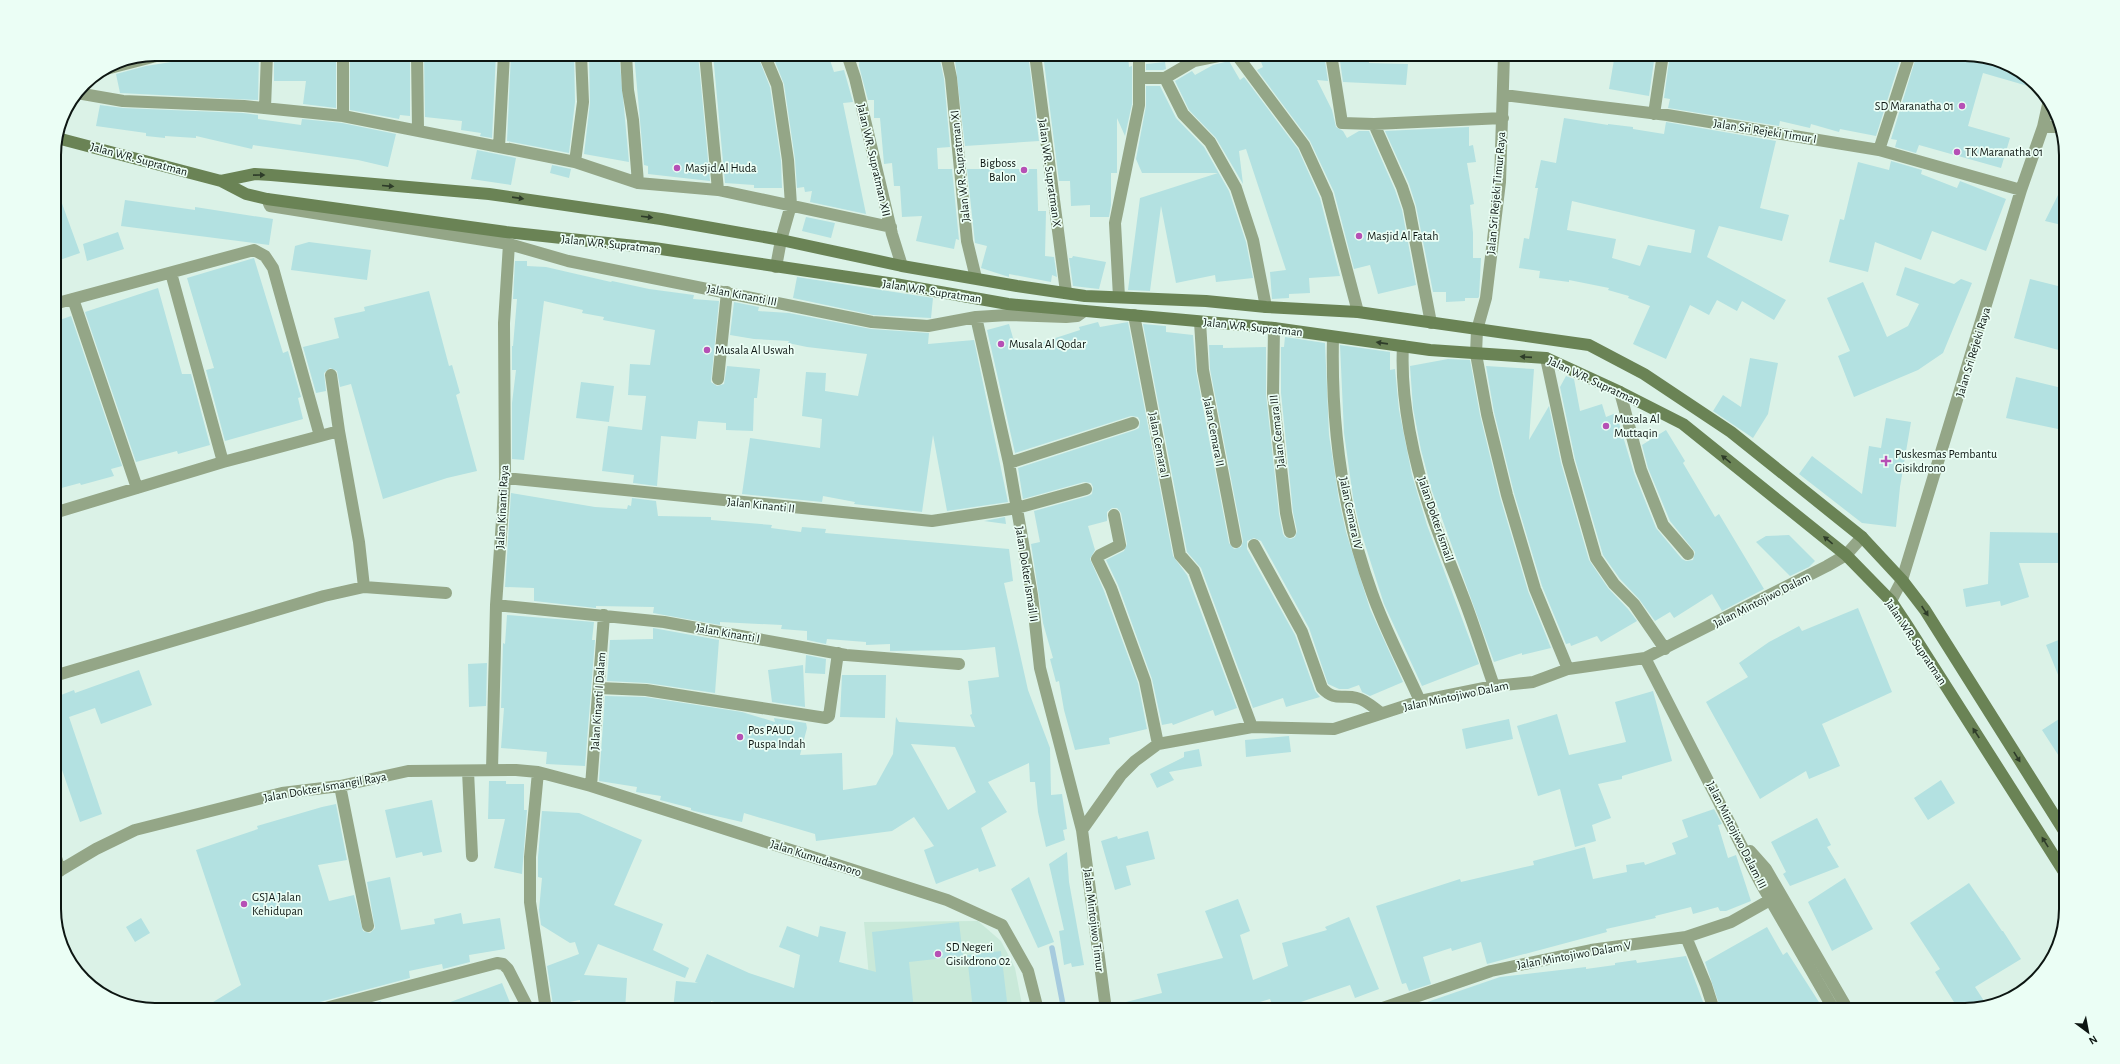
<svg xmlns="http://www.w3.org/2000/svg" width="2120" height="1064" viewBox="0 0 2120 1064" font-family="'Alegreya Sans',sans-serif">
	<style>
		.built { fill: #c9e9d9 }
		.lines { fill: none; stroke-linecap: round; stroke-linejoin: round }
		.stream { stroke: #a6cbde; stroke-width: 5.5 }
		.building { fill: #b3e1e1; fill-rule: evenodd }
		.minor { stroke: #94a687; stroke-width: 12 }
		.secondary { stroke: #6a8355; stroke-width: 12 }
		.oneway { fill: #2e3c29 }
		.poi-dot { fill: #b650b5; stroke: #ebfef5; stroke-width: 1.5 }
		.labels { text-anchor: middle; dominant-baseline: central; stroke-width: 3.5; stroke-linejoin: round; paint-order: stroke }
		.poi-label { font-size: 12px; fill: #0d1612; stroke: #ebfef5; text-anchor: start }
		.street-label { font-size: 12px; fill: #0d1612; stroke: #ebfef5 }
		.rim { fill: none; stroke: #0d1612; stroke-width: 2 }
	</style>
	<rect width="100%" height="100%" fill="#dbf2e7"/>
	<path class="built" d="M978,921L1001,941L1015,968L1023,1010H872L864,922Z"/>
	<g class="lines">
		<path class="stream" d="M1052,948L1064,1010"/>
	</g>
	<path class="building" d="M205,54H259L258,100L120,93L116,74L146,66L190,59L189,57Z
		M274,54H336V108L303,104L306,81H274Z
		M350,54H410V116L400,115L399,119L350,110Z
		M424,54H496L492,138L480,136L481,133L461,130L462,121L425,117Z
		M511,54H574L575,102L569,153L507,141Z
		M589,54H619L629,162L584,154L590,103Z
		M634,54H698L710,181L648,174V166L644,165Z
		M713,54H757L770,87L781,161L782,188H754V185L725,183Z
		M772,54H828L834,72L844,70L853,102L843,103L866,214L810,202L812,191L805,192L804,187L797,188L795,159L784,84Z
		M860,54H930V59L940,60L944,79L950,147L937,148L938,169H952L959,240L956,239L954,249L916,241L922,216L902,217L900,186H894L892,163L884,164L880,118H874V100H868L859,66Z
		M1028,54L1039,141L965,146L955,60L977,55Z
		M1043,54H1128L1129,67L1132,66V104L1125,136L1117,118V173H1111V205L1109,217H1090V205L1071,206L1070,181H1059Z
		M1258,54H1324L1328,81L1317,80L1332,110L1336,127L1343,131L1347,138L1359,131H1369L1395,190L1402,210L1416,285L1378,294L1370,265L1354,269L1334,192L1310,141L1257,70L1263,67Z
		M1339,54H1368L1369,63L1408,64L1406,85L1343,82Z
		M1615,54H1655L1649,96L1609,89Z
		M1670,54H1902L1876,136L1840,129L1839,132L1811,124L1810,128L1780,121L1779,126L1668,108L1670,99L1664,98Z
		M1917,54H1965L2009,64L2038,89L1983,73L1968,126L2010,138L2001,168L1919,145L1916,153L1895,147L1897,140L1891,139Z
		M1229,61L1240,80L1244,77L1298,149L1320,198L1340,276L1309,278L1310,293L1289,294V298L1272,299L1270,272L1286,270L1246,149L1239,151L1243,184L1216,138L1189,110L1175,81L1192,71L1195,75L1213,65Z
		M1165,62L1166,69L1163,70H1146V64Z
		M1146,86H1160L1176,118L1204,147L1229,191L1246,242L1253,278L1216,282L1215,275L1176,283L1161,206L1150,291L1128,290L1140,198L1218,173H1142L1136,159L1146,106Z
		M100,105L123,108L243,113L258,115V119L301,125L302,119L342,123L396,134L388,167L358,160L253,145L252,149L196,136V138L165,136V138L146,136V133L96,126Z
		M1564,118L1608,125V124L1633,127V129L1664,134L1666,122L1776,141L1760,208L1789,215L1782,241L1719,226L1707,257L1786,300L1774,320L1742,301L1737,311L1717,300L1709,315L1690,305L1666,359L1633,344L1650,306L1628,298L1629,296L1608,290L1609,288L1569,280V282L1539,278L1540,271L1519,268L1524,238L1529,239L1538,188H1535L1541,160L1556,163ZM1572,201L1695,230L1691,253L1648,245L1640,266L1612,258L1616,239L1567,230Z
		M1469,127V146L1473,145L1476,162L1467,163L1474,204L1470,205L1473,233V258H1481L1479,297L1478,298H1465V301L1446,302V292H1433L1416,206L1409,184L1385,131Z
		M477,150L516,158L511,185L471,179Z
		M1891,161L1922,170L1921,174L1957,188L1960,181L2006,199L1986,251L1932,231L1921,260L1875,242L1868,272L1829,262L1840,219L1844,220L1858,162L1889,170Z
		M552,165L571,169L569,178L550,173Z
		M967,169H1037L1038,211H1046L1045,256L1054,257L1057,277L1052,275L1051,282L1009,274V277L981,268L987,246L975,243Z
		M2066,179V226L2045,221Z
		M56,187L80,253L54,262V188Z
		M125,200L195,210V207L273,219L269,245L121,226Z
		M806,217L835,223L831,238L802,231Z
		M118,232L124,249L87,261L83,244Z
		M309,242L371,250L367,280L291,270L295,246Z
		M1073,256L1106,262L1099,289L1073,286L1069,258H1072Z
		M254,258L283,353L288,351L301,397L298,398L303,419L225,441L206,370L214,368L187,278Z
		M515,261H527V266L546,267L611,282L612,281L649,289L694,295L693,299L719,301L711,382L717,386L724,384L727,366L760,369L757,398H754L753,431L726,430V423L698,421L696,439L661,436L657,486L633,483L634,475L602,471L608,426L642,430L646,396L628,395L630,364L650,365L655,330L603,320L604,317L582,313L583,310L544,301L524,460L512,459V403L516,370H512V346H513L517,299H513Z
		M1905,267L1954,284L1961,279L1972,283L1943,353L1918,370L1854,397L1838,356L1850,351L1827,298L1863,282L1887,337L1908,326L1919,304L1896,295Z
		M797,277L933,298L931,318L873,315L793,298Z
		M2030,279L2066,288V352L2014,338Z
		M158,288L182,374H191L210,445L178,454L177,451L136,462L85,312Z
		M429,291L449,366L452,365L460,393L456,395L477,471L447,478L383,499L351,384L340,387L337,371L330,368L324,373L326,391L316,393L303,347L339,338L334,318L365,311L364,307Z
		M734,302L759,307L758,311L789,313L871,329L929,333L928,344L974,340L1008,502L947,511L933,435L922,512L854,504L855,502L823,496L822,502L742,494L750,438L820,448L822,419L802,416L806,372L826,373L825,391L858,396L867,354L807,347L788,343L789,341L754,339L730,335Z
		M71,316L122,466L111,469L114,476L81,485L80,483L54,490V322Z
		M1098,322L1100,327L1128,322L1173,556L1187,575L1237,708L1215,716L1213,710L1173,725L1172,723L1162,725L1152,679L1118,585L1106,560L1124,551L1127,544L1121,513L1117,508H1112L1107,512V521L1088,526L1095,550L1090,559L1104,591L1138,683L1147,729L1109,738L1110,744L1075,750L1064,710L1059,681L1056,682L1050,659L1053,658L1043,623L1031,544L1040,542L1034,511L1088,496L1092,494L1093,487L1091,483L1084,482L1023,499L1018,468L1135,430L1139,428L1140,421L1138,417L1131,416L1015,453L987,330L1009,324L1015,345L1036,339L1037,344L1080,330L1079,327Z
		M1143,324L1166,326V332L1193,335L1196,371L1229,543L1234,549L1241,547L1243,541L1210,369L1209,345H1223V348L1266,347V394L1279,514L1283,534L1285,537L1291,539L1295,537L1297,531L1293,512L1281,393V347H1284L1285,337L1325,343L1329,435L1339,500L1346,532L1370,609L1403,682L1370,696L1362,692L1359,685L1348,689H1339L1328,684L1309,628L1261,541L1254,538L1247,541V549L1295,635L1315,691L1320,697L1286,707L1283,698L1253,708L1201,568L1187,552Z
		M1340,345L1390,352V370L1395,369L1399,410L1412,475L1427,525L1479,664L1422,686L1384,604L1360,529L1353,497L1344,433Z
		M1750,358L1778,363L1768,414L1753,438L1713,411L1723,395L1741,407Z
		M1448,359L1470,360L1480,415L1500,497L1528,591L1551,648L1522,655V653L1494,662L1432,491L1421,450L1413,408L1410,366Z
		M1486,366L1534,369L1529,440L1549,406L1561,463L1589,560L1608,588L1628,609L1637,621L1601,642L1597,636L1571,646L1570,643L1566,644L1542,586L1514,493L1494,412Z
		M1566,376L1574,379L1580,411L1602,404L1606,417L1616,413L1634,473L1656,528L1682,559L1686,561L1693,560L1695,552L1670,521L1648,468L1642,445L1666,430L1685,461L1683,463L1715,517L1719,514L1764,589L1722,611L1712,594L1674,618L1670,612L1655,621L1639,599L1620,579L1603,555L1575,459L1560,387Z
		M2016,377L2066,389L2058,429L2006,418Z
		M581,382L614,386L609,422L576,418Z
		M1886,418L1911,422L1900,487L1896,527L1862,523L1799,474L1812,456L1862,494L1869,446L1881,448Z
		M511,493L595,507L627,509L628,505L631,506L632,498L656,501L658,516L711,517V520L772,525L771,528L801,532L802,527L826,529L825,533L1009,549L1013,581L1004,583L1028,690L1050,748L1051,795L1062,794L1067,829L1063,830L1065,840L1046,847L1038,812L1035,782H1030L1029,763L988,782L1007,812L981,828L996,866L979,872L978,868L936,884L924,850L934,846L914,817L892,831L816,841L815,834L744,813L742,822L694,811L691,810V808L660,800L661,796L636,792L637,787L599,781L605,696L645,697L742,712L775,722L774,718L806,723L807,728L800,755L842,753L843,790L876,785L893,754L896,717L899,722L975,727L970,715L972,714L968,681L999,677L995,647L965,650L890,651V644L866,645V642L827,639L826,644L807,640V631L781,629L782,625L720,622V625L653,613L654,607L596,606V608L534,601V588L505,587ZM911,744L955,747L976,792L948,810Z
		M1005,517L1006,524L984,521Z
		M1990,532L2066,533V563H2019L2029,597L2001,606L2000,601L1966,607L1963,589L1988,584Z
		M1789,535L1815,561L1809,567L1790,576L1756,542L1766,536Z
		M1858,608L1892,692L1822,724L1840,766L1809,779L1806,771L1760,799L1706,702L1748,677L1739,663L1769,642L1799,626L1802,631Z
		M507,615L594,622L592,640H595L585,766L546,764L547,752L501,748L504,708H501L503,643L505,644Z
		M653,628L719,640L715,693L647,683L607,681L610,640L653,639Z
		M2066,637V691L2065,692L2046,645Z
		M806,655L826,659L825,674L805,673Z
		M487,663L486,706L469,707L468,664Z
		M803,665L805,707L772,702L768,670Z
		M139,670L152,705L101,724L95,708L69,717L102,814L80,822L60,764L54,766V683H57L61,695L74,690L75,693Z
		M842,675H886L885,718L840,717Z
		M1653,691L1672,761L1622,776V779L1598,784L1611,818L1592,825L1596,841L1575,847L1560,789L1538,796L1517,726L1557,714L1569,755L1626,742L1615,702Z
		M1509,719L1513,739L1466,749L1462,729Z
		M2059,719L2066,730V767L2042,730Z
		M1289,736L1291,752L1246,757L1245,740Z
		M1199,749L1202,766L1169,772L1174,780L1157,788L1150,774L1184,757V752Z
		M1941,780L1955,803L1928,820L1914,798Z
		M489,781H506V784H524V810H527L522,874L494,868L505,819H488Z
		M432,800L442,852L423,856L422,852L396,858L385,810Z
		M336,804L347,860L318,865L329,901L354,895L363,931L370,933L375,928L367,882L390,877L401,930L435,924L434,919L461,913L463,924L500,918L505,949L469,955L470,962L451,967L443,969L442,964L409,971L410,978L316,1003L305,1010H200L241,985L196,850L258,829L257,826L322,807Z
		M1714,809L1722,824L1718,825L1728,858L1736,855L1751,901L1726,911H1720L1718,907L1693,914L1691,907L1655,916L1656,918L1606,929L1607,932L1487,964L1481,942L1452,951L1451,948L1423,957L1431,984L1409,991L1406,983L1402,984L1376,906L1460,879L1461,882L1534,865L1533,861L1585,847L1593,879L1627,872L1626,865L1644,862L1645,865L1676,854L1672,843L1688,837L1682,820Z
		M542,811L579,813L642,840L614,905L663,924L653,950L689,968L685,978L598,944L584,975L627,978L625,1010H580V1000L553,1005L547,966L579,954L575,942L570,943L541,925L539,910L542,878L538,877V857Z
		M1817,818L1831,845L1827,847L1839,867L1790,886L1783,874L1786,872L1771,842Z
		M1148,831L1155,859L1126,866L1131,885L1115,890L1101,841L1117,836L1118,839Z
		M1067,852L1069,882L1084,965L1072,967L1071,963L1064,965L1059,931L1064,930L1049,864Z
		M1029,877L1054,942L1038,948L1011,889Z
		M1845,878L1873,929L1832,951L1808,902Z
		M1969,883L2002,931H2003L2021,959L1975,987L1986,1004L1959,1010L1935,972L1940,969L1910,923Z
		M1238,899L1250,931L1240,935L1253,980L1288,966L1282,943L1327,930L1325,927L1349,917L1379,989L1355,998L1350,985L1301,1002L1303,1006L1293,1010H1274L1270,999L1233,1010H1118V1004L1162,993L1157,974L1223,958L1205,911Z
		M141,918L150,933L135,942L126,927Z
		M959,922L963,956L909,962L914,1010H739L711,1001V1010H673L676,981L698,983L695,982L707,954L749,973L794,988L800,955L779,947L787,926L818,937L820,926L846,932L839,962L876,972L872,932Z
		M1767,927L1783,955L1787,952L1824,1010H1721L1705,962Z
		M1001,951L1008,1010H973L967,955Z
		M1686,956L1706,1010H1404L1500,977L1586,967V969L1615,965V963L1636,960L1637,963Z
		M502,983L513,1010H434V1008Z
		M381,1001L383,1010H348Z"/>
	<g class="lines">
		<path class="minor" d="M343,54V116
			M417,54L418,130
			M626,54L628,90L633,120L638,183
			M705,54L718,190
			M764,54L777,85L788,160L791,205L781,240L776,267
			M847,54L855,78L892,234L902,266
			M946,54L951,78L967,241L976,278
			M1035,54L1066,292
			M1236,54L1304,145L1327,195L1358,312
			M1331,54L1342,123L1374,124L1503,118
			M1504,54L1500,182L1486,298L1477,330L1476,354L1487,414L1507,495L1535,589L1568,669
			M106,69L164,54
			M1139,78H1165L1194,61L1228,54
			M1165,78L1183,114L1210,142L1236,188L1253,240L1266,307
			M77,93L123,101L244,106L343,116L575,162L638,183L718,190L891,227
			M1504,95L1667,115L1879,150L2021,190
			M265,108L267,54
			M1654,114L1663,54
			M1374,124L1402,187L1409,208L1431,323
			M2043,127H2058
			M499,147L504,54
			M1879,150L1910,54
			M575,162L583,102L581,54
			M267,199L270,206L509,244L568,261L872,322L928,326L976,317L1008,315L1066,317L1077,316L1084,311
			M171,273L223,462
			M1119,297L1115,223L1139,105V54
			M73,299L137,488
			M54,304L254,250L265,256L273,268L320,436
			M1134,315L1180,555L1194,571L1252,727
			M976,317L1009,463L1032,595L1040,668L1082,830L1106,1010
			M1200,322L1203,370L1236,542
			M1274,328L1273,393L1286,513L1290,532
			M1333,337C1331,423 1342,511 1372,593C1385,630 1404,665 1420,701
			M1403,346C1400,399 1414,463 1431,512C1440,540 1452,567 1462,594C1474,624 1483,655 1494,686
			M1546,358L1568,461L1596,558L1614,584L1634,604L1665,649
			M331,375L339,431
			M718,379L727,292
			M1620,392L1641,470L1663,525L1688,554
			M1009,463L1133,423
			M505,478L932,521L1017,508L1086,489
			M54,513L223,462L339,431L359,542L364,587
			M1114,515L1120,545L1100,555L1097,559L1111,588L1145,681L1158,744
			M1254,545L1302,632L1322,688C1335,702 1342,694 1357,698C1366,700 1374,708 1381,713
			M1891,601L1902,580L2021,190L2043,127L2049,100
			M496,605L664,622L846,655L959,664
			M1645,658L1760,882L1834,1010
			M54,676L324,596L364,587L446,593
			M599,688L646,690L826,718L829,716L838,653
			M492,770L496,605L505,478L504,323L509,244
			M468,771L472,856
			M538,772L530,857V902L546,1010
			M340,786L368,926
			M591,786L604,615
			M1082,830L1121,775L1135,761L1158,744L1252,727L1334,729L1420,701L1494,686L1533,682L1568,669L1645,658L1827,566L1846,555L1862,537
			M54,851L60,871
			M1750,851L1766,869L1848,1010
			M54,874L96,849L135,830L282,793L340,786L408,771L516,770L538,772L591,786L947,900L1002,925L1028,971L1038,1010
			M1686,937L1706,985L1714,1010
			M318,1010L497,963L503,964L508,969L529,1010
			M1377,1010L1491,971L1591,950L1686,937L1731,922L1770,900"/>
		<path class="secondary" d="M57,138L221,181L246,194L267,199L506,232L654,248L895,284L1008,304L1274,328L1430,350L1546,358L1620,392L1683,424L1846,555L1891,601L1907,625L2066,875
			M221,181L255,174L271,175L489,194L661,219L781,240L902,266L1017,286L1085,296L1206,301L1266,307L1358,312L1589,345L1644,374L1731,432L1862,537L1902,580L1925,610L2066,834"/>
	</g>
	<defs><path id="oneway-solid" d="M-6-.8H1V-3.2L6.5 0L1 3.2V.8H-6Z"/></defs>
	<g class="oneway">
		<use href="#oneway-solid" transform="translate(259 175) rotate(-1)"/>
		<use href="#oneway-solid" transform="translate(388 186) rotate(5)"/>
		<use href="#oneway-solid" transform="translate(518 198) rotate(8)"/>
		<use href="#oneway-solid" transform="translate(647 217) rotate(7)"/>
		<use href="#oneway-solid" transform="translate(1382 343) rotate(-172)"/>
		<use href="#oneway-solid" transform="translate(1526 357) rotate(-176)"/>
		<use href="#oneway-solid" transform="translate(1726 459) rotate(-141)"/>
		<use href="#oneway-solid" transform="translate(1828 540) rotate(-141)"/>
		<use href="#oneway-solid" transform="translate(1925 611) rotate(56)"/>
		<use href="#oneway-solid" transform="translate(1976 733) rotate(-123)"/>
		<use href="#oneway-solid" transform="translate(2017 757) rotate(58)"/>
		<use href="#oneway-solid" transform="translate(2045 842) rotate(-122)"/>
	</g>
	<g class="poi-dot">
		<circle cx="1962" cy="106" r="4"/>
		<circle cx="1957" cy="152" r="4"/>
		<circle cx="677" cy="168" r="4"/>
		<circle cx="1024" cy="170" r="4"/>
		<circle cx="1359" cy="236" r="4"/>
		<circle cx="1001" cy="344" r="4"/>
		<circle cx="707" cy="350" r="4"/>
		<circle cx="1606" cy="426" r="4"/>
		<path d="M1884 455h4v4h4v4h-4v4h-4v-4h-4v-4h4z"/>
		<circle cx="740" cy="737" r="4"/>
		<circle cx="244" cy="904" r="4"/>
		<circle cx="938" cy="954" r="4"/>
	</g>
	<g class="labels">
		<g class="poi-label">
			<text x="1954" y="106" text-anchor="end">SD Maranatha 01</text>
			<text x="1965" y="152">TK Maranatha 01</text>
			<text x="1016" y="163" text-anchor="end">Bigboss<tspan x="1016" dy="14">Balon</tspan></text>
			<text x="685" y="168">Masjid Al Huda</text>
			<text x="1367" y="236">Masjid Al Fatah</text>
			<text x="1009" y="344">Musala Al Qodar</text>
			<text x="715" y="350">Musala Al Uswah</text>
			<text x="1614" y="419">Musala Al<tspan x="1614" dy="14">Muttaqin</tspan></text>
			<text x="1895" y="454">Puskesmas Pembantu<tspan x="1895" dy="14">Gisikdrono</tspan></text>
			<text x="748" y="730">Pos PAUD<tspan x="748" dy="14">Puspa Indah</tspan></text>
			<text x="252" y="897">GSJA Jalan<tspan x="252" dy="14">Kehidupan</tspan></text>
			<text x="946" y="947">SD Negeri<tspan x="946" dy="14">Gisikdrono 02</tspan></text>
		</g>
		<g class="street-label">
			<text transform="translate(1765 131) rotate(9)">Jalan Sri Rejeki Timur I</text>
			<text transform="translate(139 159) rotate(15)">Jalan WR. Supratman</text>
			<text transform="translate(874 160) rotate(77)">Jalan WR. Supratman XII</text>
			<text transform="translate(960 166) rotate(-96)">Jalan WR. Supratman XI</text>
			<text transform="translate(1050 173) rotate(82)">Jalan WR. Supratman X</text>
			<text transform="translate(1496 193) rotate(-85)">Jalan Sri Rejeki Timur Raya</text>
			<text transform="translate(611 244) rotate(6)">Jalan WR. Supratman</text>
			<text transform="translate(932 291) rotate(9)">Jalan WR. Supratman</text>
			<text transform="translate(742 295) rotate(11)">Jalan Kinanti III</text>
			<text transform="translate(1253 327) rotate(6)">Jalan WR. Supratman</text>
			<text transform="translate(1973 352) rotate(-73)">Jalan Sri Rejeki Raya</text>
			<text transform="translate(1594 381) rotate(25)">Jalan WR. Supratman</text>
			<text transform="translate(1277 431) rotate(-96)">Jalan Cemara III</text>
			<text transform="translate(1214 432) rotate(79)">Jalan Cemara II</text>
			<text transform="translate(1159 445) rotate(79)">Jalan Cemara I</text>
			<text transform="translate(761 505) rotate(6)">Jalan Kinanti II</text>
			<text transform="translate(502 507) rotate(-87)">Jalan Kinanti Raya</text>
			<text transform="translate(1351 513) rotate(78)">Jalan Cemara IV</text>
			<text transform="translate(1436 519) rotate(71)">Jalan Dokter Ismail</text>
			<text transform="translate(1027 574) rotate(81)">Jalan Dokter Ismail II</text>
			<text transform="translate(1762 600) rotate(-27)">Jalan Mintojiwo Dalam</text>
			<text transform="translate(728 633) rotate(10)">Jalan Kinanti I</text>
			<text transform="translate(1916 642) rotate(56)">Jalan WR. Supratman</text>
			<text transform="translate(1456 696) rotate(-12)">Jalan Mintojiwo Dalam</text>
			<text transform="translate(598 701) rotate(-86)">Jalan Kinanti I Dalam</text>
			<text transform="translate(325 787) rotate(-10)">Jalan Dokter Ismangil Raya</text>
			<text transform="translate(1737 835) rotate(63)">Jalan Mintojiwo Dalam III</text>
			<text transform="translate(816 858) rotate(18)">Jalan Kumudasmoro</text>
			<text transform="translate(1094 920) rotate(83)">Jalan Mintojiwo Timur</text>
			<text transform="translate(1574 955) rotate(-10)">Jalan Mintojiwo Dalam V</text>
		</g>
	</g>
	<path d="M0 0H2120V1064H0ZM155 61H1965A94 94 0 0 1 2059 155V909A94 94 0 0 1 1965 1003H155A94 94 0 0 1 61 909V155A94 94 0 0 1 155 61Z" fill="#ebfef5" fill-rule="evenodd"/>
	<path class="rim" d="M155 61H1965A94 94 0 0 1 2059 155V909A94 94 0 0 1 1965 1003H155A94 94 0 0 1 61 909V155A94 94 0 0 1 155 61Z"/>
	<g transform="translate(2088 1032) rotate(148)" stroke="#ebfef5" stroke-width="3" paint-order="stroke">
	<path d="M0-3L7 15L0 10L-7 15Z" fill="#0d1612"/>
	<text y="-6" font-size="11" font-weight="bold" text-anchor="middle" fill="#0d1612">N</text>
	</g>
</svg>
